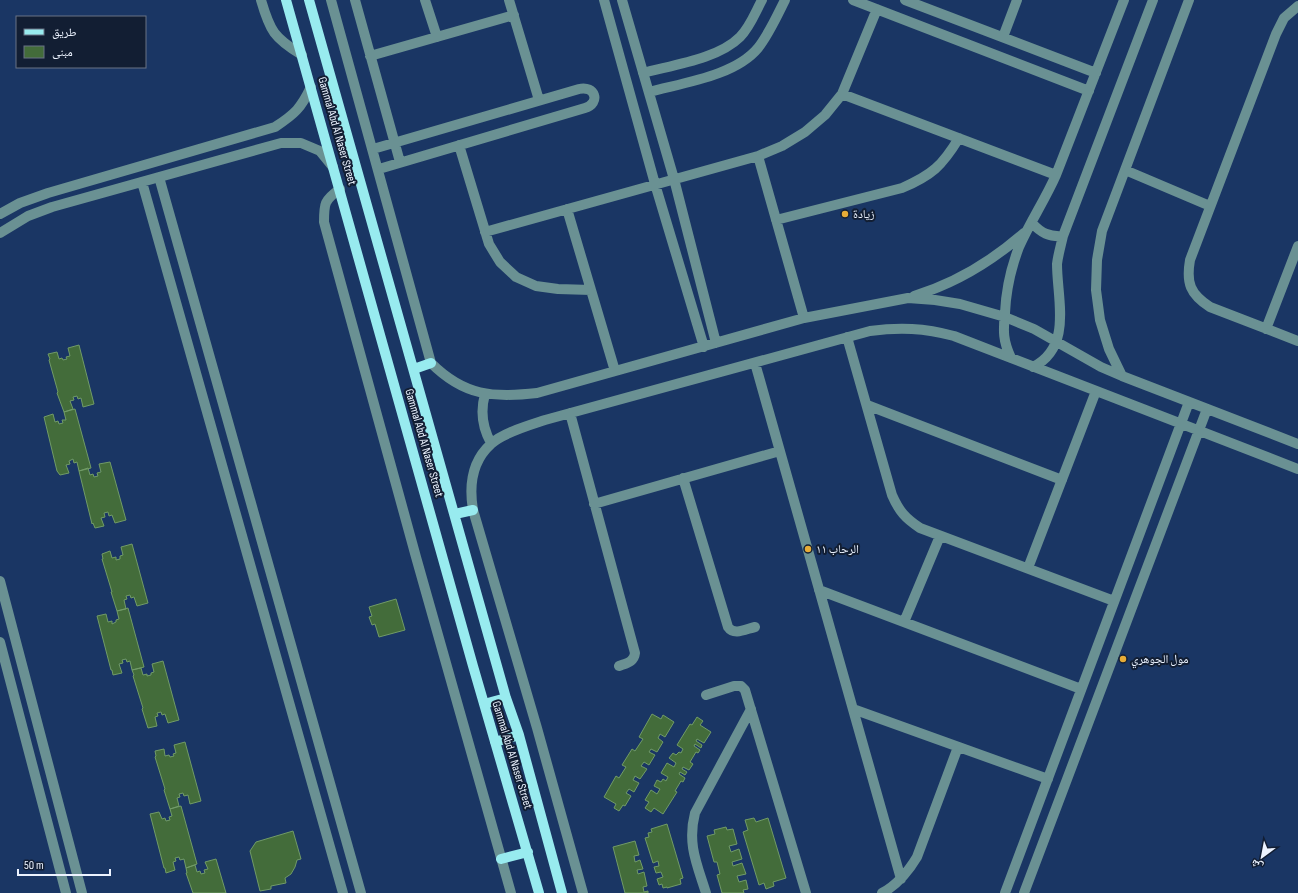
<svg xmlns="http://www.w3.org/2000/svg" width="1298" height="893" viewBox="0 0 1298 893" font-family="'Sofia Sans Condensed','Noto Naskh Arabic',sans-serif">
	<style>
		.building { fill: #436c3a; stroke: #719b67 }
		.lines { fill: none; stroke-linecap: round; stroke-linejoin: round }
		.minor { stroke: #6a9193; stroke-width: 10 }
		.major { stroke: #98ebef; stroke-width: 10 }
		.poi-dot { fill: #e7ac37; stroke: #121e33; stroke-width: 1.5 }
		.labels { text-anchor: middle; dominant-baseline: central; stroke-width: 4; stroke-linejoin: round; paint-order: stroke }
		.street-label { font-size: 12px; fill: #ecf3ff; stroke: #121e33 }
		.poi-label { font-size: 12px; fill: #ecf3ff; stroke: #121e33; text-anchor: start }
	</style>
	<rect width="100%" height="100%" fill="#1a3664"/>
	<path class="building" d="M79,345L94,404L83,407L81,398L78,399L77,396L73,397L74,400L70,401L73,409L64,412L57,393L58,392L49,360L50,359L48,354L57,352L59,359L62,358L63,360L67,359L66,357L70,356L68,348Z
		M75,409L91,468L79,471L77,462L74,463L73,459L69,461L70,464L66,465L69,473L60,475L57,471L44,417L53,414L55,422L58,421L59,424L63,423L62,420H66L64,412Z
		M110,462L126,520L115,523L112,515L109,516L108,512L104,513L105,517L101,518L104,526L95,528L93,523L92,524L79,471L88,468L90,475L93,474L94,477L98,476L97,473L101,472L99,464Z
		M132,544L148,603L137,606L134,597L131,598L130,595L126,596L127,599L124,600L126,609L117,611L111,592H112L102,559H103L102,554L110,551L112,558L116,557V560L120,559V556L123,555L121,547Z
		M396,599L405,630L379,637L375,624L372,625L369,617L372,616L369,607Z
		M128,608L144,667L132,670L130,661L127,662L126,659L122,660L123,663L119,664L122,673L113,675L112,670H111L97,616L106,614L108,622L112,621V624L116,622V620L119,619L117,611Z
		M163,661L179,720L168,723L165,714L162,715L161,712L157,713L158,716L155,717L157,726L148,728L142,709L143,708L133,676L134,675L132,670L141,668L143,675L147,674V676L151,675V673L154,672L152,664Z
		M652,714L661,719L663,715L674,722L665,737L660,734L658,738L663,742L657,752L651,749L649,752L655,755L649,765L644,762L641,766L647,769L640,779L635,776L633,780L639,783L634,792L629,789L626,793L631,796L625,806L623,805L619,811L614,808L616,804L604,797L616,776L619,778L626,767L622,765L632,749L635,751L643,739L639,737Z
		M697,717L703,721L700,725L711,732L704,743L697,739L696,741L702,745L701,748L695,744L694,746L700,750L698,753L696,752L690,762L693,764L689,770L683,767L682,769L687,772L685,775L680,772L679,774L685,778L683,782L681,781L675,791L677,792L663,814L654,808L651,812L645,808L649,802L645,800L651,790L657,794L660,789L654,786L657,780L661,782L663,779L666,781L668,777L661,773L667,763L674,767L676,763L669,758L673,753L676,755L679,752L681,753L683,749L677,745L690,724L692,725Z
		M185,742L201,801L190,804L188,795L184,796L183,793L179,794L180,797L177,798L179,806L170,809L164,790L165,789L155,757L156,756L155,751L164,749L165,756L169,755L170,757L174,756L173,754L176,753L174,745Z
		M181,806L197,864L186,868L184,859L180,860L179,857L175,858L176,861L173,862L175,870L166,873L165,868H164L150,814L159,812L162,819L165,818L166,821L170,820L169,817L172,816L170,809Z
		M754,818L756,822L768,818L786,878L773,882L774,886L766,889L764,883L759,885L743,832L748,830L745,820Z
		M667,824L683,878L680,879L681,884L667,888V887L663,888L662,884L659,885L657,879L663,877L661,872L656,873L654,867L659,866L658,861L653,863L645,838L649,837L648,833L652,832L651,829Z
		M726,827L727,830L733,829L737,844L729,846L731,852L739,849L742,859L732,862L733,866L742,863L746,874L737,876L739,882L746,880L748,889L743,890L744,893H722L717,875L720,874L717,862H714L707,836L715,834L714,830Z
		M293,831L301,859L297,860L295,867L291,874L285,878L286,883L271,886V889L260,891L250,851L256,842Z
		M635,841L639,855L634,856L635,862L640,860L643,869L637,870L638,874L644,872L647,886L643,887L644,892L648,891V893H625L613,847Z
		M216,859L226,893H193L186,873H187L186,868L195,865L197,872L200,871L201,874L205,873L204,870L208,869L205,862Z"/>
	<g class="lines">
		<path class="minor" d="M261,0C270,31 274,38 302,55
			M331,0L431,363C464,396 493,398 537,393L804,318L908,298L935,300L960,304L1005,317L1034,329L1101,367L1122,376L1298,444
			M355,0L400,162
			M425,0L437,37
			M509,0L539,100
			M604,0L655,184L704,347
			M622,0L674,179L716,343
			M853,0L1089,91
			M905,0L1096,73
			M1298,6L1284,18L1276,34L1190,260C1186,283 1190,294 1210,307L1298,341
			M1003,37L1017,0
			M370,56L514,15
			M643,73C673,65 718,59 740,37C750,27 755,13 762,0
			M649,92C682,83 735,76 758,48C769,34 777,16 785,0
			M842,94L1056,175
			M459,145L489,244L500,262L516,277L536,286L558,289L591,290
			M373,149L579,89C595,85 601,103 585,108L379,169
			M758,156L804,318
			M1125,170L1210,206
			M159,177L361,893
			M142,182L343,893
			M340,189C324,200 324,204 324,222L416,557L511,893
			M567,209L615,371
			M0,214L20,203L48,193L275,127C295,114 301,108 311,87
			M776,220L902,188C932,175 942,166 959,138
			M1032,223C1041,233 1049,237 1063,236
			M485,232L758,156L782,146L805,132L825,115L842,94L877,9
			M0,233L28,216L52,207L281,143H301L320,151L333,167
			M914,296C956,283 991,262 1024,233
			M1266,329L1298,246
			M847,337L892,495C899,511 905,518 920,528L1114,601
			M1011,358C1003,341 1003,331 1005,313C1006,290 1011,268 1019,247C1030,222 1045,200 1056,175L1124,0
			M755,363L901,879
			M1033,367C1073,347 1057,299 1057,264C1058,255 1061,245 1063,236L1153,0
			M1122,376L1109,349L1100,320L1096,290L1097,260L1102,231L1189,0
			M485,394C480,412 482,427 491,443
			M867,405L1062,480
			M570,413L635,653C634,662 627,663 619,666
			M683,478L728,627C734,636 746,629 755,627
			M594,504L780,451
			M1028,568L1096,391
			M0,581L82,893
			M819,590L1081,689
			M904,622L940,536
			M0,642L66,893
			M706,695L734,686H741L745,690L806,893
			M853,709L1048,779
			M583,893L537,728L473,510C469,486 472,461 491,444C502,433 530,425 545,420L870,331C900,327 924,328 954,336L1298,469
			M706,893C697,864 687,844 695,813L751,709
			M882,893C897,885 908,872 917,857L958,747
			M1005,893L1189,402
			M1024,893L1207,409"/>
		<path class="major" d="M286,0L473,666L539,893
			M309,0L506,698L519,735L562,893
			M414,369L431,363
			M455,514L473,510
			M484,704L506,698
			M495,742L519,735
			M501,859L528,852"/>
	</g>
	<g class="poi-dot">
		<circle cx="845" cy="214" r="4"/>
		<circle cx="808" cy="549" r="4"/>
		<circle cx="1123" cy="659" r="4"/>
	</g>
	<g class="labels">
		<g class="street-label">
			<text transform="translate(337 131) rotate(74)">Gammal Abd Al Naser Street</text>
			<text transform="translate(424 443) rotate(74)">Gammal Abd Al Naser Street</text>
			<text transform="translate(512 755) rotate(73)">Gammal Abd Al Naser Street</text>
		</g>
		<g class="poi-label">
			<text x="853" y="214">زيادة</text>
			<text x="816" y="549">الرحاب ١١</text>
			<text x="1131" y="659">مول الجوهري</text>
		</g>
	</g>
	<rect x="16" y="16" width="130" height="52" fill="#121e33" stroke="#697385"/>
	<rect x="24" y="29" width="20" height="6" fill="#98ebef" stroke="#697385"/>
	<text x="52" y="36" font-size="12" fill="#ecf3ff">طريق</text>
	<rect x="24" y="46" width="20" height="12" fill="#436c3a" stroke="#697385"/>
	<text x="52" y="56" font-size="12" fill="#ecf3ff">مبنى</text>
	<g transform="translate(1262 857) rotate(212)" stroke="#121e33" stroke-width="3" paint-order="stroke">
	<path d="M0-3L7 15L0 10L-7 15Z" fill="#ecf3ff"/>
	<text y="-6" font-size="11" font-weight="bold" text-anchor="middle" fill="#ecf3ff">ش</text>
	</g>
	<path d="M18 869v6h92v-6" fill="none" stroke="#ecf3ff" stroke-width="2"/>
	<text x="24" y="869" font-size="12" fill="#ecf3ff" stroke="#121e33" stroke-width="3" paint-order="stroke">50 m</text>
</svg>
